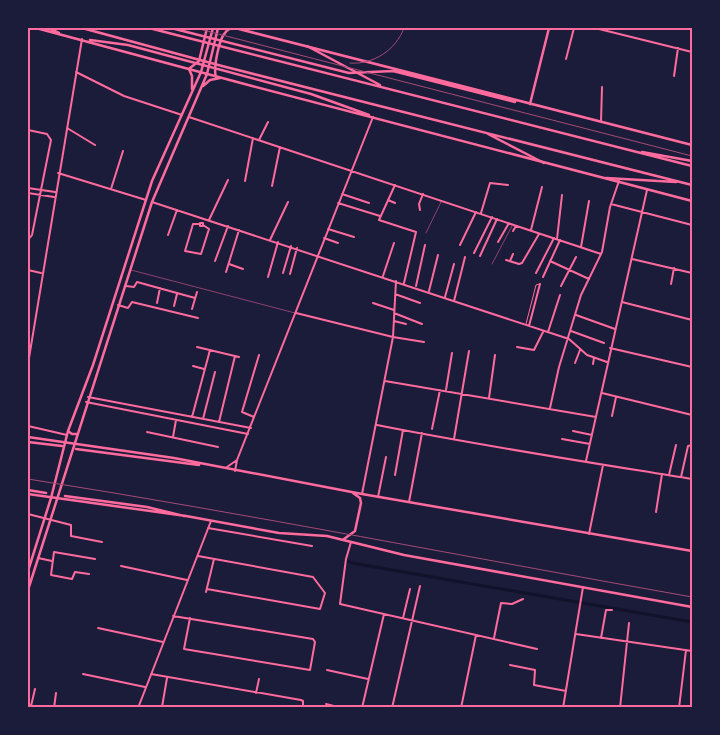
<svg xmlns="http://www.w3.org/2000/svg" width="720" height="735" viewBox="0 0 720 735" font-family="'Noto Serif',serif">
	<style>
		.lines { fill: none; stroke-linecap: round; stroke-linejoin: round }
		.canal { stroke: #12122b; stroke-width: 3 }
		.service { stroke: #ff6b9d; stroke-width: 0.5 }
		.pedestrian { stroke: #ff6b9d; stroke-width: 1 }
		.minor { stroke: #ff6b9d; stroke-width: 2 }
		.secondary { stroke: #ff6b9d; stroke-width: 2.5 }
		.primary { stroke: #ff6b9d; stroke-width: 2.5 }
		.trunk { stroke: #ff6b9d; stroke-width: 2.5 }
		.rail { stroke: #a44b75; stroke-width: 1 }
		.neatline { fill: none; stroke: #ff6b9d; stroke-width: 2 }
	</style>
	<rect width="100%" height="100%" fill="#1b1b3a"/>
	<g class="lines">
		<path class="canal" d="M347,561L352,563L692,622"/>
		<path class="service" d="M426,233L441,202
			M492,264L512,226
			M131,270L295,313"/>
		<path class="pedestrian" d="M526,324L536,285L539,284"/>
		<path class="minor" d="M595,28L692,52
			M566,59L574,28
			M76,72L124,96L182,115
			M674,76L678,48
			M189,117L601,254
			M601,122L602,87
			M67,128L95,145
			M28,130L47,134L51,140L32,235L28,240
			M259,140L268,122
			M58,173L146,200
			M245,181L253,138
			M395,185L379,220L416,232L404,283
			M272,186L280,147
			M28,188L55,192
			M111,189L123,151
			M28,193L54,197
			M342,194L369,203
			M388,200L395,203
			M152,202L569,339L587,355L607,362
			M338,203L380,216
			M611,204L692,225
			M420,210L419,204L423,194
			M481,213L490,183L508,185
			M209,220L228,180
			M200,223H203V226H200Z
			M200,224H193L185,251L201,254L209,229L203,225
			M328,229L354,237
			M531,230L542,187
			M513,231L516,226
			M168,235L177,210
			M324,238L338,243
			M557,239L562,195
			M270,240L288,202
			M498,242L509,223
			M460,245L476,212
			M581,247L589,201
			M474,253L492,217
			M480,256L497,219
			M632,259L692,273
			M506,260L519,264L522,263L539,234
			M215,261L228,226
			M510,261L513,254
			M550,261L589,279
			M229,264L243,269
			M28,270L41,273
			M226,272L239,230
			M283,273L291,246
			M536,273L554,238
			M290,274L297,248
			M383,276L394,243
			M268,277L278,242
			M543,277L560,240
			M671,284L674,268
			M126,286L134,287L137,282L195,298
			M416,286L425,245
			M561,286L576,257
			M429,291L438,255
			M395,294L420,303
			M445,297L454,264
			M454,301L465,257
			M622,302L692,320
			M157,303L160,288
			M373,303L394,310
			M118,305L128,308L132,302L198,318
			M174,306L177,294
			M192,309L197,292
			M296,313L393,337L424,342
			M394,313L422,324
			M576,315L615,329
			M394,321L406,324
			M529,326L540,284
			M571,331L604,343
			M548,332L560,295
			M197,347L239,357
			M517,347L534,350L543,332
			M610,348L692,367
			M575,363L580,350
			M28,364L82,39
			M593,364L594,358
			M193,366L204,369
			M385,381L596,417
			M446,390L452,353
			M602,393L692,415
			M88,397L251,428
			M489,398L495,355
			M86,402L248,434
			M550,408L559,367L581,295L602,252L610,207L619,181
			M612,416L616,397
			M192,417L210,350
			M254,417L242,412L259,355
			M203,419L215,372
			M219,422L235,356
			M377,425C482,446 587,462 692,479
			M28,426L67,435
			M432,429L440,390
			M573,431L592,435
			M147,432L218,447
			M173,437L176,420
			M454,439L469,351
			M562,439L590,444
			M586,461L647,190
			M227,467L237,460
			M235,471L237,460L373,117
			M395,475L403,430
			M669,475L676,445
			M681,477L688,446L692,445
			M362,494L393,337L396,281
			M378,497L386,457
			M409,502L422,433
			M656,512L662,474
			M28,514L71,525V536L102,542
			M208,528L312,546
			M589,534L603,465
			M351,542L346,559L340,604L537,649
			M198,556L313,577L325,593L320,609L207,589
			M38,558L52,561
			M121,566L187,580
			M89,574L75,572L72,579L51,575L54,552L95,559
			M206,592L214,559
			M173,616L313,639L315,642L310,670L184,649
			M403,618L410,589
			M98,628L163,642
			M576,634L692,651
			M494,638L501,603L512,604L523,599
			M601,638L606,610H612
			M184,649L190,618
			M510,665L535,670L534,685L566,691
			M327,670L368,679
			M83,674L145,687
			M151,674L301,700L303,701V708
			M256,693L259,679
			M326,704L342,708
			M28,705L39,708
			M31,706L35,689
			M75,706L83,708
			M162,707L167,678
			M54,708L56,693
			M138,708L211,521
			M362,708L384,614
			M392,708L420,586
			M461,708L476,635
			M563,708L583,587
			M620,708L629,623
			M679,708L686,650"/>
		<path class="secondary" d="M36,28L252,86L692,201
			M171,28L349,73L393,71L515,102
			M235,28L692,145
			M90,40L128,45L311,94L369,115
			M190,68L199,61L207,28
			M216,77C213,69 219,39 225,33C227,29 232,28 236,28
			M530,104L549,28
			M28,437L174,458L362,494L692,551
			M28,442L62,446
			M76,449L199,465
			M28,490L46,493
			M28,494L186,516L279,533L327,536L404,555L692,607
			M65,496L147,507L184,516
			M344,539L355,531L361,503L360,498L353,493"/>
		<path class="primary" d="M189,69L192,76V89
			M203,86L210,80L220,78
			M68,431L72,434H77
			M28,571L51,498L68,431L93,365L152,181L201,72L213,28
			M28,590L152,202L207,74L218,28"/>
		<path class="trunk" d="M48,28L59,33
			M82,28L222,66L692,185
			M149,28L692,166
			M307,46L380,85
			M488,134L544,163
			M642,152L692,161
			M606,178L676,182"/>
		<path class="rail" d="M195,28L692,156
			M350,63C373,65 396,50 404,28
			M28,479C250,514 471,558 692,597"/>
	</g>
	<rect width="720" height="735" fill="none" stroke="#1b1b3a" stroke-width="58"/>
	<rect x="29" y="29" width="662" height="677" class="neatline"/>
</svg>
